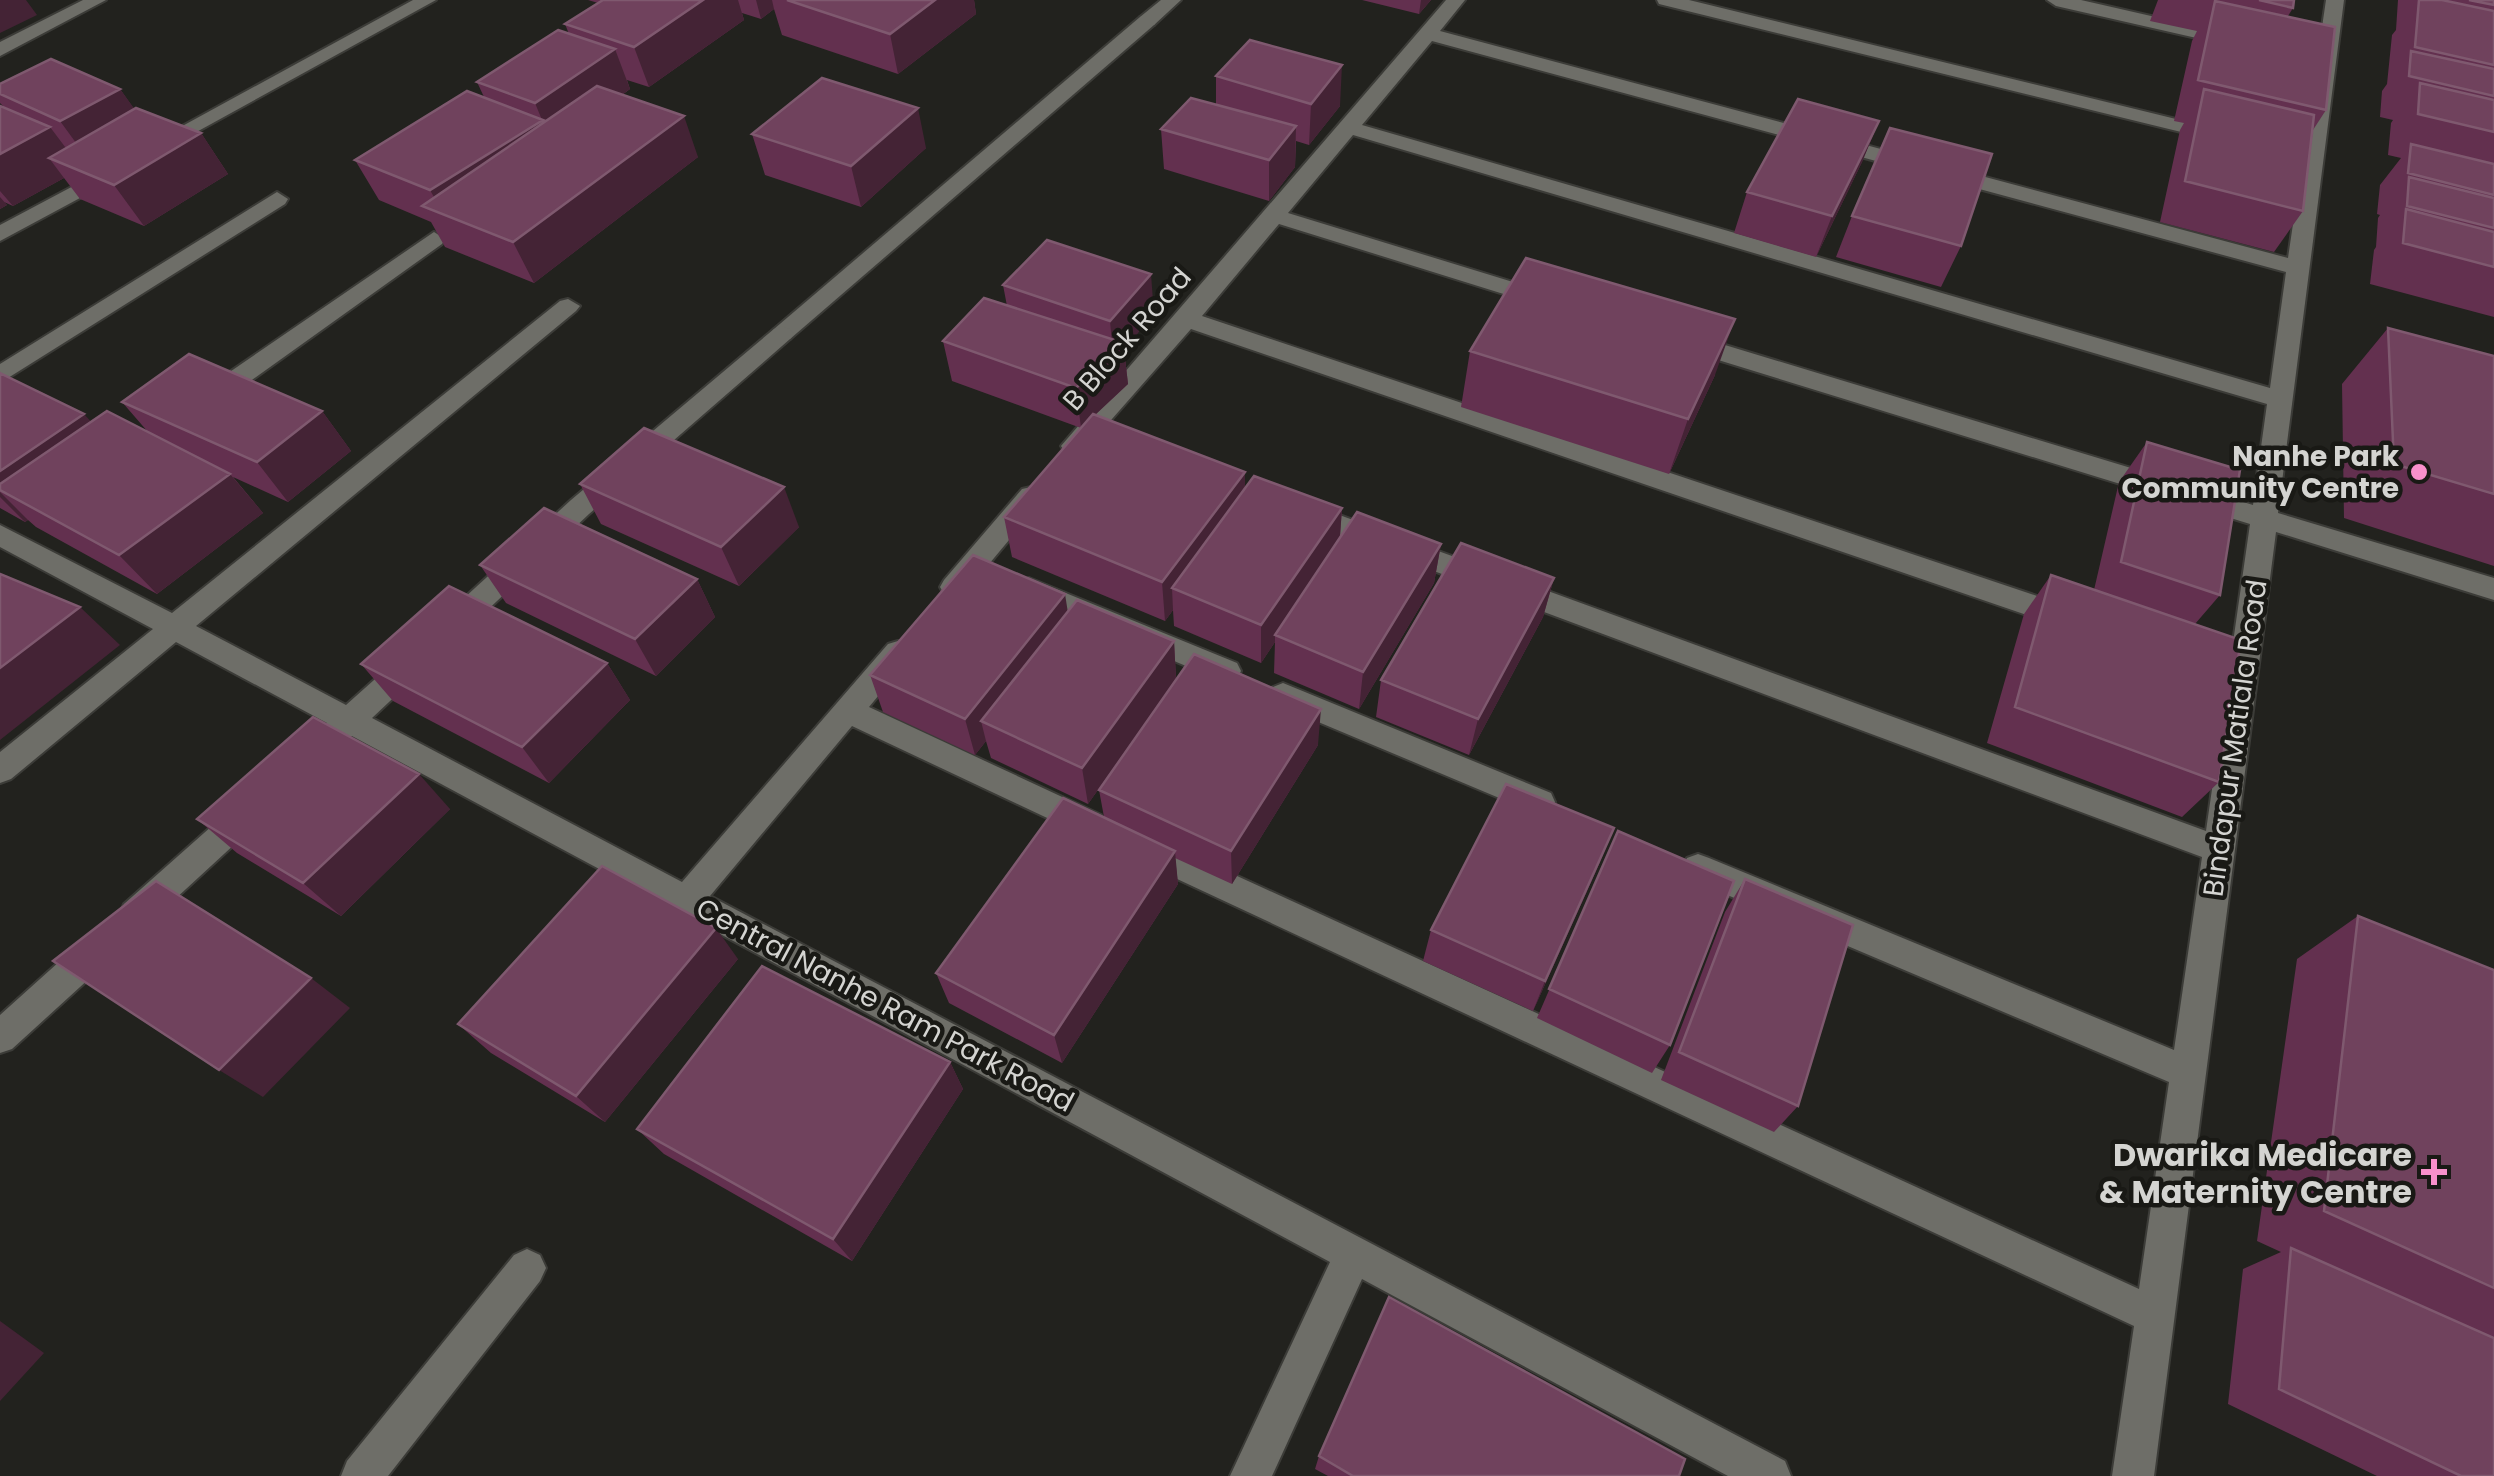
<svg xmlns="http://www.w3.org/2000/svg" width="2494" height="1476" viewBox="0 0 2494 1476" font-family="Poppins,sans-serif">
	<style>
		.lines { fill: none; stroke-linecap: round; stroke-linejoin: round }
		.service-casing { stroke: #3c3c38; stroke-width: 4 }
		.minor-casing { stroke: #3c3c38; stroke-width: 4 }
		.service { fill: #6e6e68; fill-rule: evenodd }
		.minor { fill: #6e6e68; fill-rule: evenodd }
		.wall { fill: #63304f }
		.shaded-wall { fill: #442335 }
		.building { fill: #70425d; stroke: #7f596f; stroke-width: 2.5 }
		.poi-dot { fill: #f890cb; stroke: #191915; stroke-width: 4 }
		.labels { text-anchor: middle; dominant-baseline: central; stroke-width: 9; stroke-linejoin: round; paint-order: stroke }
		.street-label { font-size: 28px; fill: #d4d4d1; stroke: #191915 }
		.poi-label { font-size: 28px; font-weight: bold; fill: #d4d4d1; stroke: #191915; text-anchor: end }
		.near-poi-label { font-size: 32px; font-weight: bold; fill: #d4d4d1; stroke: #191915; text-anchor: end }
	</style>
	<rect width="100%" height="100%" fill="#22221e"/>
	<g class="lines">
		<defs>
			<path id="service" d="M1147,15L1157,21L1154,25L790,339H774L770,334L774,329L1140,17Z"/>
			<path id="minor" d="M83,0H106L0,56V42Z
				M413,0H436L162,151H148L144,147Z
				M1161,0H1181L1154,25H1140V17Z
				M1446,0H1465L1440,31L2288,258L2326,0H2344L2278,513L2494,578V600L2276,532L2154,1476H2112L2134,1326L1130,857L1125,847L1130,837L1141,833L1152,837L2139,1289L2169,1082L1687,878L1682,868L1687,858L1698,854L1709,858L2174,1050L2202,857L1294,519L1290,512L1294,505H1312L2206,831L2250,524L1676,347L1672,341L1684,333L1692,335L2253,505L2267,404L1353,135L1288,213L1552,294L1556,299L1552,304H1536L1279,224L1202,316L2076,609L2080,617L2076,625L2066,628L2056,625L1191,329L1083,452H1065L1061,446ZM1432,41L2286,272L2270,388L1362,125Z
				M1657,0H1689L2229,132L2232,136L2222,142L1659,4Z
				M2047,0H2081L2243,37L2246,41L2236,47L2056,6Z
				M111,166L122,172L119,177L0,241V225Z
				M277,192L288,199L285,204L0,383V364Z
				M434,232L445,239L442,244L217,405H199L196,399L199,393Z
				M568,299L580,306L576,311L196,626L346,705L402,655L412,652L422,655L426,663L422,671L372,718L682,882L888,644L898,641L908,644L912,652L908,660L869,707L1101,815L1106,824L1101,833L1090,837L1079,833L852,726L710,896L1785,1461L1791,1476H1728L1362,1279L1272,1476H1230L1330,1262L352,736L336,745L325,742L321,733L327,723L176,642L11,779L0,783V752L153,629L0,547V525L172,613L560,301Z
				M782,326L790,329L794,334L790,339L589,514L460,636L450,639L440,636L436,628L440,620L571,500L774,329Z
				M1031,487L1040,489L1044,496L1040,503L964,594L954,597L944,594L940,587L944,580L1022,489Z
				M1029,578L1237,663L1241,671L1237,679L1227,682L1217,679L1019,596L1015,589L1019,582Z
				M1283,683L1551,793L1555,802L1551,811L1540,815L1273,703L1268,695L1273,687Z
				M250,798L261,802L266,811L261,820L148,924L136,929L124,924L120,914L124,904L239,802Z
				M102,930L114,934L119,945L114,956L12,1049L0,1053V1015L90,934Z
				M527,1249L540,1255L546,1268L540,1281L388,1476H341L347,1461L514,1255Z"/>
		</defs>
		<use href="#service" class="service-casing"/>
		<use href="#minor" class="minor-casing"/>
		<use href="#service" class="service"/>
		<use href="#minor" class="minor"/>
	</g>
	<path class="wall" d="M588,0H974L976,14L898,74L782,35L774,9L761,19L742,13L744,20L649,87L627,80L630,89L622,95L698,157L534,283L445,247L431,222L379,200L355,160L484,97L477,82L569,34L565,24L598,3Z
		M1362,0H1431L1419,14Z
		M2158,0H2294L2293,8L2288,16L2326,110L2313,130L2303,211L2274,252L2160,222L2180,130L2184,123L2174,121L2192,41L2197,31L2150,21Z
		M2398,0H2494V317L2370,284L2374,250L2376,247L2378,218L2380,215L2377,214L2380,185L2401,158L2388,155L2391,123L2393,120L2380,117L2382,91L2387,84L2392,35L2396,30Z
		M1216,76L1340,106L1309,145L1296,141L1295,167L1269,201L1164,169L1161,129L1216,104Z
		M0,84L120,89L134,109L201,133L228,174L144,226L80,199L64,178L13,206L4,202L7,205L0,209V106L4,107L0,103Z
		M1879,121L1862,162L1816,257L1734,233L1747,192Z
		M752,134L926,148L861,207L765,175Z
		M1852,216L1961,246L1941,287L1836,257Z
		M1003,285L1154,314L1124,349L1128,384L1095,415L1245,489L1342,508L1340,538L1441,544L1434,583L1359,709L1274,673L1275,642L1261,663L1174,626L1173,610L1165,621L1012,557L1004,517L1081,428L952,381L943,341L1007,306Z
		M2388,328L2494,356V566L2344,518L2342,384Z
		M1470,351L1715,375L1669,474L1461,407Z
		M0,373L92,422L148,432L122,402L322,411L351,451L288,502L233,477L263,513L157,594L36,527L28,520L25,522L0,508Z
		M2147,442L2220,595L2195,624L2219,782L2182,817L1987,743L2024,614L2051,575L2094,590L2119,482Z
		M580,484L799,527L739,586L601,524Z
		M480,565L697,579L715,617L656,676L506,603Z
		M1554,578L1543,617L1469,755L1376,717L1381,680Z
		M1067,612L1174,641L1176,679L1088,804L991,758L986,741L975,755L883,712L870,675Z
		M607,663L630,700L549,783L393,701L361,664Z
		M1318,745L1232,884L1175,858L1178,884L1062,1063L949,1003L936,973L1104,817L1099,790Z
		M450,809L341,916L237,853L197,819Z
		M1618,831L1670,1045L1652,1073L1537,1018Z
		M1600,862L1533,1011L1423,961L1431,930Z
		M1745,879L1798,1106L1774,1132L1661,1080L1725,912Z
		M2358,916L2494,970V1476H2377L2228,1404L2243,1269L2281,1252L2257,1241L2297,959Z
		M738,959L605,1122L491,1053L458,1024Z
		M950,1062L963,1089L852,1261L664,1154L637,1129Z
		M1319,1456L1679,1476H1328L1315,1469Z"/>
	<path class="shaded-wall" d="M0,0H26L37,15L0,33Z
		M703,0H738L744,20L649,87L634,47Z
		M756,0H772L774,9L761,19Z
		M935,0H974L976,14L898,74L890,34Z
		M1421,0H1431L1419,14Z
		M615,49L630,89L554,143L444,215L430,190L542,120L535,103Z
		M1342,65L1340,106L1309,145L1311,104Z
		M120,89L149,129L90,162L60,121Z
		M918,108L926,148L861,207L851,166Z
		M684,116L698,157L534,283L513,242Z
		M1879,121L1862,162L1816,257L1832,216Z
		M1296,126L1295,167L1269,201V160Z
		M50,127L81,168L49,158L64,178L13,206L0,191V154Z
		M201,133L228,174L144,226L114,185Z
		M0,197L7,205L0,209Z
		M1151,274L1154,314L1124,349L1128,384L1081,428L1076,388L1113,354L1110,321Z
		M1735,319L1715,375L1669,474L1688,419Z
		M322,411L351,451L288,502L257,462Z
		M84,414L121,454L0,490V471Z
		M1245,472V511L1172,588L1173,610L1165,621L1162,582Z
		M230,474L263,513L157,594L119,555Z
		M784,487L799,527L739,586L721,547Z
		M0,492L28,520L25,522L0,497Z
		M1342,508L1339,548L1275,635V642L1261,663V625Z
		M1441,544L1434,583L1359,709L1363,672Z
		M1554,578L1543,617L1469,755L1478,719Z
		M697,579L715,617L656,676L635,639Z
		M1065,594L1071,632L981,721L986,741L975,755L965,719Z
		M80,607L120,645L0,740V668Z
		M1174,641L1176,679L1088,804L1082,768Z
		M607,663L630,700L549,783L522,747Z
		M1321,709L1318,745L1232,884L1231,851Z
		M419,774L450,809L341,916L303,883Z
		M1614,828L1600,862L1533,1011L1545,981Z
		M1175,851L1178,884L1062,1063L1054,1035Z
		M716,928L738,959L605,1122L576,1096Z
		M311,978L350,1008L263,1097L219,1070Z
		M950,1062L963,1089L852,1261L833,1239Z
		M0,1321L44,1353L0,1401Z"/>
	<path class="building" d="M603,0H703L634,47L565,24Z
		M787,0H935L890,34Z
		M2259,0H2294L2293,8Z
		M2419,0H2442L2494,11V65L2415,47Z
		M2469,0H2494V5Z
		M2215,1L2335,27L2326,110L2198,80Z
		M558,30L615,49L535,103L477,82Z
		M1250,40L1342,65L1311,104L1216,76Z
		M2411,51L2494,69V96L2409,76Z
		M51,59L120,89L60,121L0,94V84Z
		M822,78L918,108L851,166L752,134Z
		M2420,83L2494,100V132L2418,114Z
		M597,86L684,116L513,242L422,206Z
		M2204,89L2314,115L2303,211L2185,181Z
		M467,91L543,120L430,190L355,160Z
		M1191,98L1296,126L1269,160L1161,129Z
		M1798,99L1879,121L1832,216L1747,192Z
		M0,106L50,127L0,154Z
		M136,108L201,133L114,185L49,158Z
		M1890,128L1992,154L1961,246L1852,216Z
		M2411,144L2494,164V195L2408,173Z
		M2409,177L2494,198V228L2407,206Z
		M2406,209L2494,232V267L2403,243Z
		M1047,240L1151,274L1110,321L1003,285Z
		M1526,258L1735,319L1688,419L1470,351Z
		M984,298L1124,343L1076,388L943,341Z
		M2388,328L2494,356V494L2394,464Z
		M189,354L322,411L257,462L122,402Z
		M0,373L84,414L0,471Z
		M107,411L230,474L119,555L0,490V484Z
		M1093,414L1245,472L1162,582L1004,517Z
		M644,428L784,487L721,547L580,484Z
		M2147,442L2240,470L2220,595L2121,562Z
		M1254,476L1342,508L1261,625L1172,588Z
		M544,508L697,579L635,639L480,565Z
		M1357,512L1441,544L1363,672L1275,635Z
		M1461,543L1554,578L1478,719L1381,680Z
		M973,555L1065,594L965,719L870,675Z
		M0,574L80,607L0,668Z
		M2051,575L2241,640L2219,782L2015,707Z
		M449,586L607,663L522,747L361,664Z
		M1077,600L1174,641L1082,768L981,721Z
		M1194,654L1321,709L1231,851L1099,790Z
		M313,717L419,774L303,883L197,819Z
		M1506,784L1614,828L1545,981L1431,930Z
		M1063,798L1175,851L1054,1035L936,973Z
		M1618,831L1734,881L1670,1045L1549,989Z
		M602,866L716,928L576,1096L458,1024Z
		M1745,879L1853,925L1798,1106L1679,1052Z
		M156,881L311,978L219,1070L53,961Z
		M2358,916L2494,970V1288L2324,1211Z
		M762,966L950,1062L833,1239L637,1129Z
		M2291,1248L2494,1338V1476H2461L2279,1389Z
		M1389,1297L1685,1459L1679,1476H1353L1319,1456Z"/>
	<g class="poi-dot">
		<circle cx="2419" cy="472" r="10"/>
		<path d="M2429 1157h10v10h10v10h-10v10h-10v-10h-10v-10h10z"/>
	</g>
	<g class="labels">
		<g class="street-label">
			<text transform="translate(1127 339) rotate(-49)">B Block Road</text>
			<text transform="translate(2235 738) rotate(-82)">Bindapur Matiala Road</text>
			<text transform="translate(885 1005) rotate(28)">Central Nanhe Ram Park Road</text>
		</g>
		<g class="poi-label">
			<text x="2399" y="456">Nanhe Park<tspan x="2399" dy="32">Community Centre</tspan></text>
		</g>
		<g class="near-poi-label">
			<text x="2412" y="1154">Dwarika Medicare<tspan x="2412" dy="37">&amp; Maternity Centre</tspan></text>
		</g>
	</g>
</svg>
